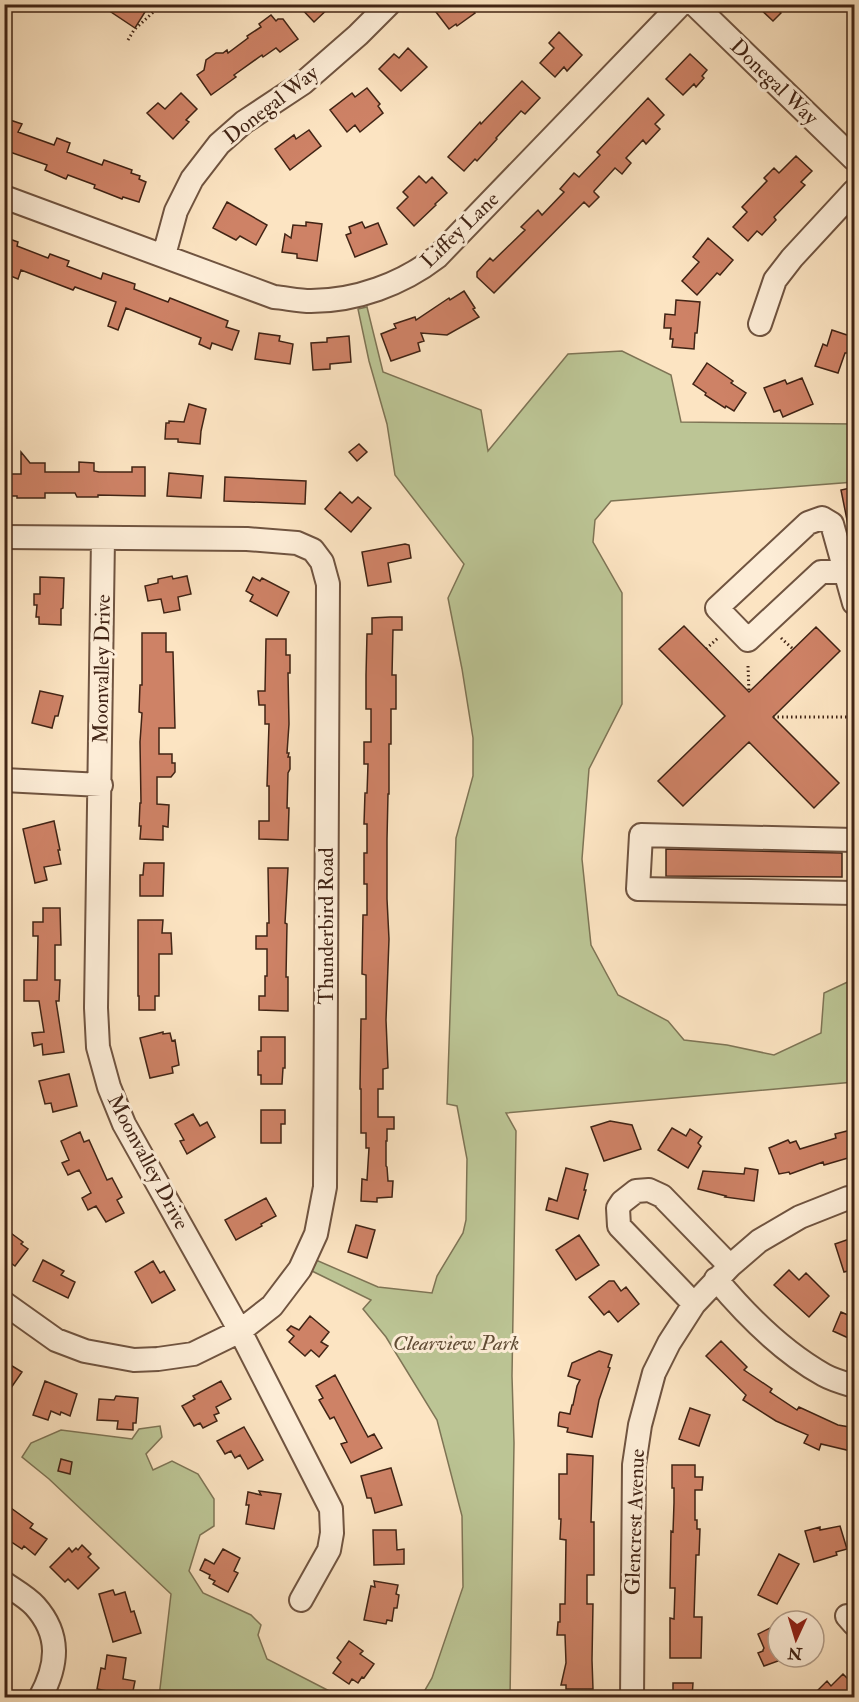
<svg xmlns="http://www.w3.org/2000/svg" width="859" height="1702" viewBox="0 0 859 1702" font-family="'IM FELL Double Pica',serif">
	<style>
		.green { fill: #bcc595; stroke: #7e7455; stroke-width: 1.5 }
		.building { fill: #ce8266; stroke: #412415; stroke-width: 1.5 }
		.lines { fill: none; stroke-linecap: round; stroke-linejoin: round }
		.minor-casing { stroke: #705440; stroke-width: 26 }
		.path { stroke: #412415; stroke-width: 3; stroke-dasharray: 1.5 3; stroke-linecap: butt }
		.minor { stroke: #fdedd7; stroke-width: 22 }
		.labels { text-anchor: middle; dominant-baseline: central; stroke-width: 6; stroke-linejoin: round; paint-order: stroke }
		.street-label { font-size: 21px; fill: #412415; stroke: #fdedd7 }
		.park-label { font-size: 21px; font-style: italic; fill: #604c35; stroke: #fdedd7 }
	</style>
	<rect width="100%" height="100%" fill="#fce4c2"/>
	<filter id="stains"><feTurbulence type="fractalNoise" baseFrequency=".00333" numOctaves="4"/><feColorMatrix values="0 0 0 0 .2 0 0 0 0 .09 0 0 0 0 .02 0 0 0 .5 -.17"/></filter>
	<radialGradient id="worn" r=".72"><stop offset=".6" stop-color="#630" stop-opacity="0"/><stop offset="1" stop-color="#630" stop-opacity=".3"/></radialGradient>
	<path class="green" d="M367,307L383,372L481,410L488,451L568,354L622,351L671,375L681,422L854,424V482L611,501L595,520L593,542L622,593V704L589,769L582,859L591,945L618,995L668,1021L684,1040L727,1045L774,1055L821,1033L824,993L854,979V1082L506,1113L516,1131L512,1376L514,1443L510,1697H421L432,1678L463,1587L462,1516L437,1420L386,1337L363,1309L371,1300L312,1271L316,1260L378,1287L432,1293L437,1276L463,1233L466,1220L467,1159L457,1106L447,1104L456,838L473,776V738L462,669L448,598L464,564L395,475L387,424L369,361L358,309Z
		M160,1426L162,1437L146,1454L153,1470L172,1461L198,1474L214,1499V1526L200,1535L189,1571L203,1593L251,1615L261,1625L258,1635L267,1659L341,1697H159L171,1594L49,1479L22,1457L31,1443L61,1430L132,1439L139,1429Z"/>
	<path class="building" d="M99,4H150L135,28Z
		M297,4H333L314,22Z
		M445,4H469L475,13L457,26L456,24L449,29L436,12Z
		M755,4H773L781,13L773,21Z
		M271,15L276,21L278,19H283L298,39L280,52L276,48L263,57L262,55L234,75L236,77L211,95L197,75L204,70L206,60L216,53H223L227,50L228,53L248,38L247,36L261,27L259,24Z
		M559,32L582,55L567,71L564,67L555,77L540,63L554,48L549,43Z
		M408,48L427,67L401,91L379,69L394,54L399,58Z
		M690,54L707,70L702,76L704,78L696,87L694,84L683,95L666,79Z
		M522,81L540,98L525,114L521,111L496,138L497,139L477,161L475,159L464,171L448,157L480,122L481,124Z
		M367,88L380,104L378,106L383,113L360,132L355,125L347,132L330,110L352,93L355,97Z
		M181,93L197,109L186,120L189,122L173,139L147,113L158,103L165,109Z
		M648,98L664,115L655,124L660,129L646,144L643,140L626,158L631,163L622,174L615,168L594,191V192L599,197L589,207L584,202L494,293L477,277V272L490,258L493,261L525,230L521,227L538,210L542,215L564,192L560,189L574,173L579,177L600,155L597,152Z
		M4,118L22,124L18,132L54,145L57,138L70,143L67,152L102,165L104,160L132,170L131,173L140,176L139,179L146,182L139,202L123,197L122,199L94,188L95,185L68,175L66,179L45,170L47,165L4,150Z
		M309,130L321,146L290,170L275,149L294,135L296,139Z
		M796,156L812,171L801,182L805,185L774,217L776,220L762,235L757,231L748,241L733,227L747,212L742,207L767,181L764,178L774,168L779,173Z
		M419,176L426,183L432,177L447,193L435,204L436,205L414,226L397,208L408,197L403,192Z
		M227,202L267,225L256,245L240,236L236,240L213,228Z
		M306,222L322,224L317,261L297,258V254L282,252L285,234L291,238L293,225L306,226Z
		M362,222L365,228L378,223L387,244L355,257L346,235L351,233L349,227Z
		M4,237L18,242L17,246L48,258L50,254L69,261L67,266L101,279L103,273L135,284L134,289L168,302L170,298L228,321L226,327L239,331L232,350L212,343L210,349L199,344L201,338L126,308L118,330L108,326L116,302L75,287L73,290L21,270L18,279L6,274L4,275Z
		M708,238L733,260L720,275L717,273L697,295L682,281L699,262L693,257Z
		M464,291L475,308L473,309L479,317L447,335L421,333L424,341L418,343L420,351L391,361L381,334L396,328L394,324L415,317L416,320L449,298L450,300Z
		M676,300L700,302L697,333H695L694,349L672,347L673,339H670L671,328H664L665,314L675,315Z
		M832,330L853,337L847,353H845L838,373L815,366L823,344L827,346Z
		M259,333L280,336L279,341L293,344L290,364L255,359Z
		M349,336L351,362L330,364V369L313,370L311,343L327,342V338Z
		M707,363L733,381L731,383L746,393L734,411L726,406L725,408L705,395L706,393L693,384Z
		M802,378L813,404L783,417L780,410L774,412L764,388L785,380L787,384Z
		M189,404L206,409L201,431L200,444L178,442V439H165L166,423H169V421L184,422Z
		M359,444L367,452L357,461L349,452Z
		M21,452L30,463H45V472H79V462L94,463V471L99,472H132V467H145V496L98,495V497H77L75,493H45V498H17V496H6V474H21Z
		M169,473L203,476L201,498L167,496Z
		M225,477L306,481L305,504L224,501Z
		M855,487V529L849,530L841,490Z
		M340,492L352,503L358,497L371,508L351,532L325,509Z
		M405,544L409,545L411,558L388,563L391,582L368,586L362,552Z
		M172,576L173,579L187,576L191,594L178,597L180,610L164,613L161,599L148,601L145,586L158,583V579Z
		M40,577L64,578L63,608L61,609V625L39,624V617H36L37,605H34V594H40Z
		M253,577L260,581L262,578L289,592L277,616L250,601L253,595L246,591Z
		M390,617H402V630H393L392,675H396V709H391V744H389V794H388L387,839V899L389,939L386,1020L388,1068L383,1069V1089H378V1117H394V1129H387V1141H386V1166L387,1167L388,1181H393L392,1197L377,1198V1202L361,1201L362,1179L367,1180L369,1148H366V1133H361V1089H360L361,1019H366V975L362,974L363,915H367V884H364V853H367V824H364L365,793H367L368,764H364V742H371V709H366V675L367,634H372V618Z
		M684,626L749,692L816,627L840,651L773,717L839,783L814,808L749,742L683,806L658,781L725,716L659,649Z
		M142,633H166V652H173L175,728H159V754H172V763H175V772L171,777H157V804L169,805L168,827L163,826V840L140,839L141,826H139L140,803H141L140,742L142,713L139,712L140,685H142Z
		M266,639H286V655H290V673H288L289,724L287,753H289L288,757H290V769L288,773L287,808H289L288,840L259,839V821H269V786H267L269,724H265V705H259L258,691H265Z
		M40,691L63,696L58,716H55L52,728L32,723Z
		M54,821L60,850H58L61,864L44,867L47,880L35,883L23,829Z
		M666,849L842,853V877L666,876Z
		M144,863H164L163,896H140V875H143Z
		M268,868H288L285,923L287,924L286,977H288V1011L259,1010V996H265V976H267V949H256V936H267V923H269Z
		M43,908H60L61,945H55V980H60L59,1001H56L64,1052L43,1055L42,1044L34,1046L32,1033L44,1032L39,1001H24V980H37L38,936H33V922H43Z
		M138,920H163L162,933H171L172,954H159V996H155V1010H139V996H138Z
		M163,1032V1034L170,1033L172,1041L175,1040L179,1065L172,1067L173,1073L150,1078L140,1038Z
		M261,1037H285V1068H283L282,1084H261V1075H258V1051H261Z
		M69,1074L77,1106L53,1112L51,1103L45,1104L39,1081Z
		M261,1110H285V1124H281V1143H261Z
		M193,1114L200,1126L207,1122L215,1137L187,1154L180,1141L184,1140L175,1124Z
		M610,1121L632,1125L641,1149L604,1161L591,1127Z
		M672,1128L686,1136L690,1129L702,1137L698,1143L701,1146L688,1168L658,1150Z
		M851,1130L855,1141V1156L824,1165L823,1162L790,1174L789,1172L779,1174L769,1148L788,1140L790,1143L796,1141L800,1149L836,1138L835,1134Z
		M80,1132L84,1142L89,1140L107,1180L112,1178L122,1197L117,1200L124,1213L106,1222L96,1206L88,1210L82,1198L91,1193L79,1170L68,1175L62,1163L69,1160L61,1141Z
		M566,1168L588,1174L584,1190H586L578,1219L546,1210L549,1198L557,1201Z
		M745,1168L758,1170L754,1201L725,1197L726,1196L698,1189L703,1171L744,1174Z
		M266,1198L276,1216L261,1224L262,1226L236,1240L225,1220Z
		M356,1225L375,1230L367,1258L348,1252Z
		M4,1228L23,1242L21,1244L28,1249L15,1266L4,1258Z
		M579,1235L599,1265L576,1280L556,1250Z
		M855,1237V1269L844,1272L835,1244Z
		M43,1260L64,1271L61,1275L75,1282L68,1298L33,1281Z
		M153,1261L160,1273L164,1271L175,1290L152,1303L135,1272Z
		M789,1270L799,1280L806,1273L829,1296L809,1317L774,1285Z
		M609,1281H614L621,1291L626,1287L639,1304L618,1322L609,1311L604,1315L589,1297Z
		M841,1312L855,1318V1341L833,1331Z
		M310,1316L329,1332L321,1342L328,1346L319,1357L311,1350L305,1356L289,1342L294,1336L287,1330L291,1326L299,1330Z
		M721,1341L747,1367L744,1370L772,1389L770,1392L797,1410L799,1407L838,1425L855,1428V1452L821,1444L819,1450L804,1443L808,1435L776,1421L743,1400L746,1395L706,1356Z
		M599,1351L612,1355L608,1367L610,1368L599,1400L592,1437L567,1432L568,1428L558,1426L559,1414L560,1412L570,1414L572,1405H573L577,1386L580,1380L568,1376L572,1363Z
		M4,1361L22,1372L4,1398Z
		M335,1375L368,1437L374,1434L382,1448L351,1463L341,1444L347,1442L334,1417L330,1419L319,1400L323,1398L316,1386Z
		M45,1381L77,1394L70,1416L61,1412L60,1415L51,1411L48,1420L33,1415Z
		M221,1381L231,1399L216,1407L219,1413L214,1415L217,1421L203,1428L200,1423L194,1426L182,1406L195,1399L193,1396Z
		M116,1396L138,1398L136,1423H133V1430L117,1429L118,1421L97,1420L99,1399L114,1400Z
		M690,1408L710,1415L699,1446L679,1439Z
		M244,1427L263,1460L248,1469L240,1455L235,1458L231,1451L225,1454L217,1441Z
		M567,1454L593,1456L591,1522H594V1575H587V1604H593L592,1660L593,1689H566V1685H561L566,1663L565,1635H557L558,1622H560V1604H565L566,1540L560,1539L561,1519H559V1474H567Z
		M61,1459L72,1462L70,1474L58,1471Z
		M672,1465H695V1477H703L702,1490H695V1520H697V1529H700L699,1555H696L694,1617H702L701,1658H670V1618L674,1619L675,1588H670L671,1531L673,1532L674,1503V1488H672Z
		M391,1468L402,1505L375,1513L371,1498H367L361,1476Z
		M259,1491L281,1494L274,1529L246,1524L249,1505H246L248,1492L261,1495Z
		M4,1503L33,1524L30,1528L47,1539L35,1555L24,1546L22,1549L4,1537Z
		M840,1526L847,1549L836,1552L837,1555L814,1562L805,1531L820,1527V1530Z
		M373,1530H396L397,1550L404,1549V1564L374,1565Z
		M82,1545L91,1554L88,1557L99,1568L78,1589L68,1579L65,1582L50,1567L69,1548L72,1552L76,1548L78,1550Z
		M223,1549L240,1558L234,1571L238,1573L228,1592L213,1584L215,1581L209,1578L210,1575L200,1570L205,1559L214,1564Z
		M779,1554L799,1564L777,1604L758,1595Z
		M374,1581L398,1585L396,1594L399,1595L397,1608H394L392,1621L387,1620L386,1624L364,1620L371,1586L375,1587Z
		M113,1590L115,1595L125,1592L131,1612L134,1611L141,1633L113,1642L99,1594Z
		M778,1624V1661L764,1666L758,1653L763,1651V1650L764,1648L758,1634Z
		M349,1641L363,1651L360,1654L374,1664L364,1678L362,1677L358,1683L352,1679L349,1684L333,1673L341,1662L337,1658Z
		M107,1655L126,1658L123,1679L135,1681L132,1696L97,1689L101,1668L105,1669Z
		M843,1674L855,1686V1690L847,1698H810L827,1681L831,1686Z
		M673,1683H693L692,1698H673Z"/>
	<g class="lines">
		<defs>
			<path id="minor" d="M694,4L854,159
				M4,197L274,297C286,298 299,301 311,301C356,301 402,284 437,257L681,4
				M164,255L176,211L192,179L219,144L244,122L303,83L358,35L389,4
				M760,324L775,280L792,258L854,191
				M4,537L247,539L297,543L313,550L322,562L328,584L325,1187L316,1234L300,1269L272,1306L240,1331L193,1354L158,1359L134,1360L85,1351L56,1340L4,1303
				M103,538L96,1008L98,1047L109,1087L124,1124L240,1331L331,1509L332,1533L329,1550L301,1600
				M846,572H821L748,640L717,608L808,523L822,518L832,524L854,603
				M4,780L101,785
				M854,840L641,835L638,889L854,893
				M716,1279C746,1315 783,1352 824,1375C833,1380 844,1383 854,1386
				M694,1304L619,1226L618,1208L622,1202L636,1191L649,1190L662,1196L730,1266
				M4,1583C14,1590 27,1597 35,1606C61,1635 58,1665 40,1698
				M847,1616L854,1624
				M632,1698L634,1465L640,1425L654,1373L669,1343L694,1304L730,1266L759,1241L800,1217L848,1198L854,1197"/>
		</defs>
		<use href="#minor" class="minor-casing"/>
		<path class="path" d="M74,4L79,8L82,7L84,4
			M128,40L134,30L162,4
			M781,638L793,649
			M706,649L718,638
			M748,666L749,692
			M773,717H854"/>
		<use href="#minor" class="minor"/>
	</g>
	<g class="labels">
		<g class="street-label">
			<text transform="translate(774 82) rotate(44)">Donegal Way</text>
			<text transform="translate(271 105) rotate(-38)">Donegal Way</text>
			<text transform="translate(460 230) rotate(-44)">Liffey Lane</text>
			<text transform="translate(102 669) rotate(-89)">Moonvalley Drive</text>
			<text transform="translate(326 926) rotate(-90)">Thunderbird Road</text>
			<text transform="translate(148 1162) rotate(62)">Moonvalley Drive</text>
			<text transform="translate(635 1522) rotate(-88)">Glencrest Avenue</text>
		</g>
		<g class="park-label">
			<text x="456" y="1343">Clearview Park</text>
		</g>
	</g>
	<rect width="859" height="1702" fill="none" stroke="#fce4c2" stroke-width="24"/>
	<rect x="6" y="6" width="847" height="1690" fill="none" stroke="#412415" stroke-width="3"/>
	<rect x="12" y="12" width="835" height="1678" fill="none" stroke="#412415" stroke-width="1.5"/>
	<g transform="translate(796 1639) rotate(184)"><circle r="28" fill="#fdedd7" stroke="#b29d89" stroke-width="1.5"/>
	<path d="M0-4.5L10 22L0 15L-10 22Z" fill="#8f2418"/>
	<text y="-9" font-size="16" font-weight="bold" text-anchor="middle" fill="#412415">N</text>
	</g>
	<rect width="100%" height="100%" filter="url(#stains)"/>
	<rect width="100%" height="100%" fill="url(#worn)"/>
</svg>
